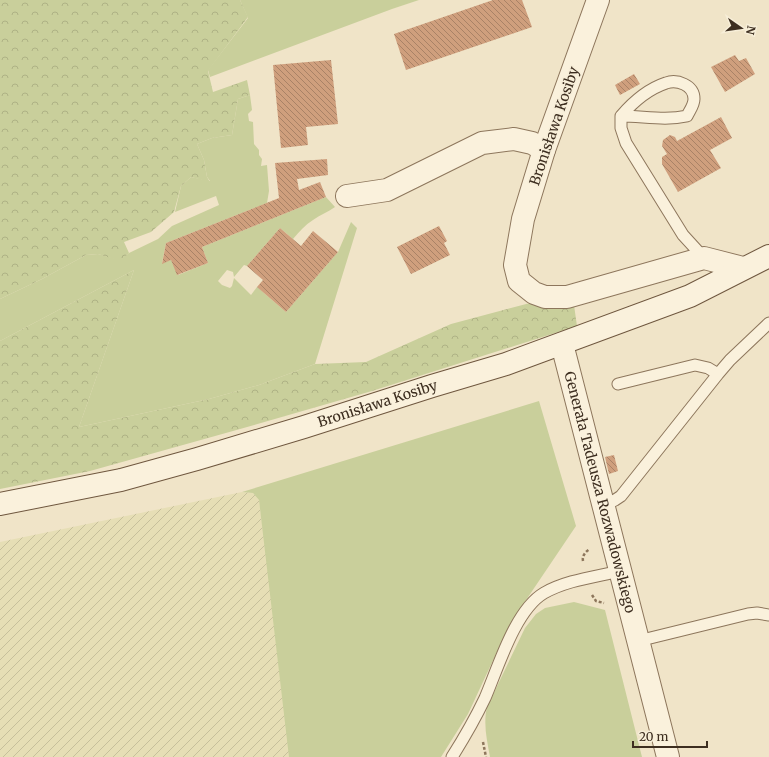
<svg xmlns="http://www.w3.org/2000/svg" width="769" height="757" viewBox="0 0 769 757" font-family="Merriweather,serif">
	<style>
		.farmland { fill: url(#farmland-furrows) }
		.grass { fill: #c9cf9b }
		.forest { fill: url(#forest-crowns) }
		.building { fill: url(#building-back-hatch) }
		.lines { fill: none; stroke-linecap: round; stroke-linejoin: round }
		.lane-casing { stroke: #8d765c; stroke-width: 13 }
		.street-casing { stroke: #8d765c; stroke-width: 24 }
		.secondary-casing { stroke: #6f573f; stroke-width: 24 }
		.path { stroke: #8d765c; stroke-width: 2.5; stroke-dasharray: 3 2; stroke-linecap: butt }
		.lane { stroke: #faf1dc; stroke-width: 11 }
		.street { stroke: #faf1dc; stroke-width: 22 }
		.secondary { stroke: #faf1dc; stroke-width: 22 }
		.labels { text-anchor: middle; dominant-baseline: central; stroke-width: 3; stroke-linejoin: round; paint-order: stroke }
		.street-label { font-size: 14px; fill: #3d2e20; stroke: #f7eed8 }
	</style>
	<defs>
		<pattern id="farmland-furrows" width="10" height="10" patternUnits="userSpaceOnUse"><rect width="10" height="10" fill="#e6deb5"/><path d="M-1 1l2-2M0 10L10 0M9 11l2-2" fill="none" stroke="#c6bf9b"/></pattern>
		<pattern id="forest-crowns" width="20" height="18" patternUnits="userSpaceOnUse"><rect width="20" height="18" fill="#c9cf9b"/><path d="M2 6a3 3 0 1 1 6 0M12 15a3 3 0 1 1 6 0" fill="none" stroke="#aeb285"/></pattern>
		<pattern id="building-back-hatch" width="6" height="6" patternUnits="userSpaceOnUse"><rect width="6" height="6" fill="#cf9f7d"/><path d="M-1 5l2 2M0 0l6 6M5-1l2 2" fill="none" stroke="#a98266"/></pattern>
	</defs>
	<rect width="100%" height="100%" fill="#f0e4c8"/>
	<path class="farmland" d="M242,492L253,493L259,500L293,757H0V542Z"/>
	<path class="grass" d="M240,0H419L392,9L210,77L208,70L248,18Z
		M250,95L252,110L248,114L249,121L253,122L254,144L259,150V155L262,159L261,166L267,165L269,191L267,203L166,243L162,263L171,260L178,275L208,263L202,247L326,197L335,207C328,212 320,215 313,220C305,225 299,232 293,239L280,228L247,266L244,265L234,277L233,272L227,270L218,281L222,285L230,288L232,286L234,278L251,295L257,287L286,312L338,252L351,222L357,228L315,364L259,385L209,399L79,427L134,270L0,341V299L42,279L86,255L98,254L120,260L129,253L158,239L172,226L219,205L216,196L175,212L181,186L191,177L210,181L207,177L204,160L197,144L212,138L232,135L238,99Z
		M539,401L576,526L520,609L503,639L468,714L441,757H289L259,500L253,493L242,492Z
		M574,602L605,610L642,757H490C487,740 483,724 487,707L525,628L536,614L545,608Z"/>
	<path class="forest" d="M0,0H240L248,17L208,71L213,92L247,80L250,95L238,99L232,135L212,138L197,144L204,160L207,177L210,182L191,177L181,186L174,212L151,232L124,242L129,253L120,261L98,254L86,255L42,279L0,299Z
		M134,270L79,427L209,399L259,385L315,364L366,362L451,324L530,303L540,306L574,305L577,326L372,391L233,431L90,471L0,489V341Z"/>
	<path class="building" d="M493,0H522L532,27L406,70L394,34Z
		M735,55L739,61L746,58L755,74L725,92L711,67Z
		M331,60L338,124L306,127L308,145L281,148L273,65Z
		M634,74L640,84L620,95L615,85Z
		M721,117L732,138L710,150L721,168L678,192L662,164V157L667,154L662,146L663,140L670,135L675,137L677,141Z
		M327,159L328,175L297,179L299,190L320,182L326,197L202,247L208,263L177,275L171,260L162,264L166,243L279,198L275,163Z
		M439,226L447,241L444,243L450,255L411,274L397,247Z
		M280,228L301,246L313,231L338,252L286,312L257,287L263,280L247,266Z
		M614,455L618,471L609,474L605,457Z"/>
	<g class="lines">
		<defs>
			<path id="lane" d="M621,116C643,116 665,121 687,116C690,110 694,105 694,99C694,85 677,79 666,83C648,89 633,102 621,116V128L626,143L683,235L704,258
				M618,384L695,365L708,368L718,374
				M603,506L615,500L621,496L718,374L730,360L769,323
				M638,641L748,614L757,613L769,615
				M452,757C464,738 475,719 485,698C498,668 515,610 544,593C567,580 595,577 620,571"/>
			<g id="street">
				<path d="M598,0L544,150L523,219L515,265L519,281L534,293L545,297H567L704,258L743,268"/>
				<path d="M347,196L387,190L482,143L514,139L532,143L544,150"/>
				<path id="s1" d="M562,344L668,757"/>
			</g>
			<g id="secondary">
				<path id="s2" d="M0,504L121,480L197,459L304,427L432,386L506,364L690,296L769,256"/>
			</g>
		</defs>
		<use href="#lane" class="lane-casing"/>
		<use href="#street" class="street-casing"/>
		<use href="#secondary" class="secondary-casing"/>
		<path class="path" d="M583,561C582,556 585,552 590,549
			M592,595L596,601L604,603
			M483,742L486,757"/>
		<use href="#lane" class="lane"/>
		<use href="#street" class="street"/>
		<use href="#secondary" class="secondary"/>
	</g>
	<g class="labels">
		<g class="street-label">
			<text transform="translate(554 126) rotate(-71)">Bronisława Kosiby</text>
			<text stroke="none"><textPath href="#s2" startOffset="391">Bronisława Kosiby</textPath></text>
			<text stroke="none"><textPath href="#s1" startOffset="153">Generała Tadeusza Rozwadowskiego</textPath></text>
		</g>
	</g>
	<g transform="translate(741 28) rotate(103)" stroke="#f7eed8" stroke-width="3" paint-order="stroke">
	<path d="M0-3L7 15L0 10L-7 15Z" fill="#3d2e20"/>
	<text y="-6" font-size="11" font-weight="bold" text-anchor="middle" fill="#3d2e20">N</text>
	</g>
	<path d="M633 741v6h74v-6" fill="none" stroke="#3d2e20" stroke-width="2"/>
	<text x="639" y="741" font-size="12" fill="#3d2e20" stroke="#f7eed8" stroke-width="3" paint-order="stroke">20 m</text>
</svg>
